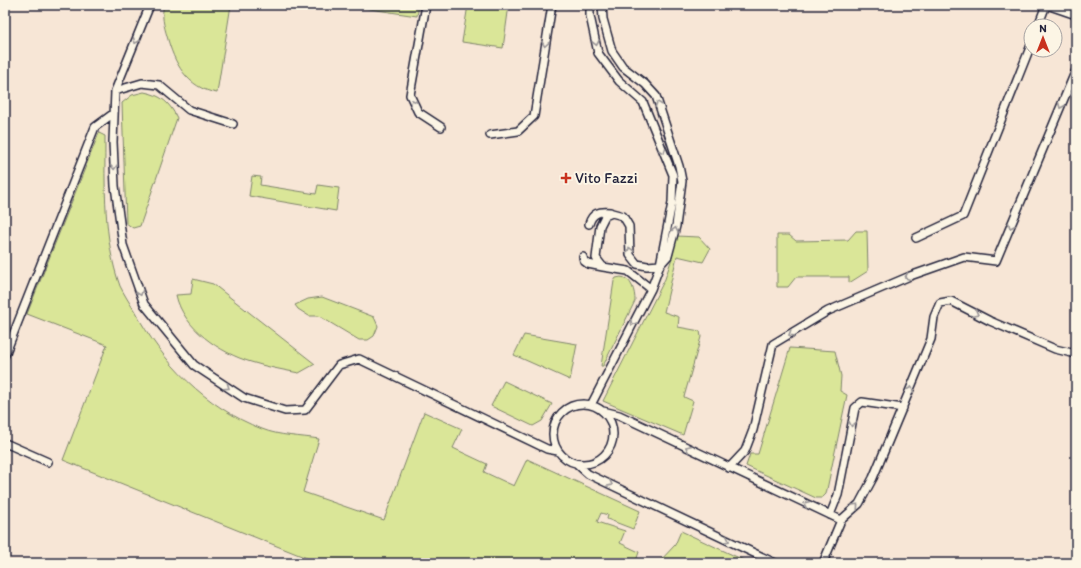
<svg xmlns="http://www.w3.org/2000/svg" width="1081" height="568" viewBox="0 0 1081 568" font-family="Itim,sans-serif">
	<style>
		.garden { fill: #dae698; stroke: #7e846a }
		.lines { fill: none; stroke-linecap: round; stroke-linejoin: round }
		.lane-casing { stroke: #22223b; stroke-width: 10 }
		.lane { stroke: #fcf5e5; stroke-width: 7 }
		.oneway { stroke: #9a9698 }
		.poi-dot { fill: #c8321e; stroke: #fcf5e5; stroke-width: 1.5 }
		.labels { text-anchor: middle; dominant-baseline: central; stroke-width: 4; stroke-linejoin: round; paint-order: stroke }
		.poi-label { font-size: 15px; fill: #22223b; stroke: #fcf5e5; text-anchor: start }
	</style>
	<rect width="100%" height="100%" fill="#f7e6d6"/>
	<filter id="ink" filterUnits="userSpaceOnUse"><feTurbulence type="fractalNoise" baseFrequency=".025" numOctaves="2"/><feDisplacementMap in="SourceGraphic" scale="8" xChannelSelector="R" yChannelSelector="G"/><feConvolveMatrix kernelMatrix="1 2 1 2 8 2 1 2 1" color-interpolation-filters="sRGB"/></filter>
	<g filter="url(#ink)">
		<path class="garden" d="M164,5H231L217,93C187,88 174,63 167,36C164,26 161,15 164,5Z
			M362,5H419L417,16L363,8Z
			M468,5H509L503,48L462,42Z
			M144,92C161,95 170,103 177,118L140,226L133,228L126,223L122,103L132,95Z
			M99,133L105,136C105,185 103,239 120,286C124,294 129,302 134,310C163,363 205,407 262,429C279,436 301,436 319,439L303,492L384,520L424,412L462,429L453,448L487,464L484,472L514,486L527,459L640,511L633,529L607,519L608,515L601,513L597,522L625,531L620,543L639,552L636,561L641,562L660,561L675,545L681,531L750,563H319L63,460L107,345L27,314Z
			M252,176L261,177L260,185L316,194L318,185L339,188L336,211L249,196Z
			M856,231H867L868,271L849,283V277H796L788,287H777V235H789L796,241L848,240Z
			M676,236L699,237L710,249L703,262L677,256L664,312L679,317L678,327L700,331L701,337L684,397L693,401L683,435L603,401L665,279L672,258Z
			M621,277C632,278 635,292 635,301L603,366H601L614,281L616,278Z
			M193,279L213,284L315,364L299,373C283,370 267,367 251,362C220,353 183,328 176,295L191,294Z
			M322,297L374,317L378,326L374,336L368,340H359L319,316H309L298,309L295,305L308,299Z
			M524,335L577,344L570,380L514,355Z
			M790,348L835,351L841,376L840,391L847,395L826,494L822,498H816L746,466L750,454H758Z
			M504,381L552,404L542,421L533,426L491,406Z"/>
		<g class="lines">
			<defs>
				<path id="lane" d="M150,5L115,91L113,142L115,186L123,245L144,304L194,365L244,398L285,411L305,410L339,365L359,359L547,449L558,451
					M426,5L410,95L418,112L441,127
					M590,5V16L598,53L619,81L643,102L673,175L672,203L660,265L651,289L591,405
					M602,5L603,19L612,51L623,67L645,84L656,96L679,166L682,181L676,226L668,256L660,265L647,266L637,264L630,255L629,226L623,216L612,213L605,216L600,226L596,258L603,267L628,271L651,289
					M1047,5L1076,15
					M1038,26L1046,5
					M115,91L142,83L159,85L189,110L233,124
					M490,135L518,131L534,116L552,5
					M589,224C592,213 599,211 610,212
					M916,238L963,216L1031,45
					M583,257L584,261L588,264L603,267
					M5,355L95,127L114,113
					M553 434a30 30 0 1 1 60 0a30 30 0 1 1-60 0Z
					M603,411L619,415L841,520
					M5,443L48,462
					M577,464L588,474L775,563
					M729,468L745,451L753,430L773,344L828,311L910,276L964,257L996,261L1076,70
					M830,515L838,495L855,408L862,402L903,408
					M823,563L841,520L859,504L873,478L931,339L934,317L940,303L951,301L990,321L1055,349L1076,354"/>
			</defs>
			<use href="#lane" class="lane-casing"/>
			<use href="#lane" class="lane"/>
		</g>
		<defs><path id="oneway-chevron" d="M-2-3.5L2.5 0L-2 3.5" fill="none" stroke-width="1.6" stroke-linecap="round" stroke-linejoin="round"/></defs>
		<g class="oneway">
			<use href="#oneway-chevron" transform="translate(136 41) rotate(112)"/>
			<use href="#oneway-chevron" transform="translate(596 43) rotate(78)"/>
			<use href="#oneway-chevron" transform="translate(545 44) rotate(99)"/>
			<use href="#oneway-chevron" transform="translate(413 102) rotate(-116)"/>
			<use href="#oneway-chevron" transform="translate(658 104) rotate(-109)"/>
			<use href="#oneway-chevron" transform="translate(1061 106) rotate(113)"/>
			<use href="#oneway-chevron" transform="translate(663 151) rotate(68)"/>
			<use href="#oneway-chevron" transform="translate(114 167) rotate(86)"/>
			<use href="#oneway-chevron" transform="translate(1011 226) rotate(113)"/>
			<use href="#oneway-chevron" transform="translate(675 230) rotate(-78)"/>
			<use href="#oneway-chevron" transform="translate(630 250) rotate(-102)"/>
			<use href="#oneway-chevron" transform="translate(907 277) rotate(158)"/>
			<use href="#oneway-chevron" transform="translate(140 293) rotate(71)"/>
			<use href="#oneway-chevron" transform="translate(976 314) rotate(27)"/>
			<use href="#oneway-chevron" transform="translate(633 323) rotate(117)"/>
			<use href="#oneway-chevron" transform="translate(791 334) rotate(148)"/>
			<use href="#oneway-chevron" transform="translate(227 387) rotate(34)"/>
			<use href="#oneway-chevron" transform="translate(911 389) rotate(-67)"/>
			<use href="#oneway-chevron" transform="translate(852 424) rotate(101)"/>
			<use href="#oneway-chevron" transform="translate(688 448) rotate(-155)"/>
			<use href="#oneway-chevron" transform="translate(610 484) rotate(26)"/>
			<use href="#oneway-chevron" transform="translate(806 504) rotate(-155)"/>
			<use href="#oneway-chevron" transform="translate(856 506) rotate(-47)"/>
			<use href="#oneway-chevron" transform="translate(727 540) rotate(26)"/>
		</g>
	</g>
	<path class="poi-dot" d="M564 172h4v4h4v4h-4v4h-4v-4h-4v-4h4z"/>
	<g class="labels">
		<g class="poi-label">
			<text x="575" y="178">Vito Fazzi</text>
		</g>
	</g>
	<rect width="1081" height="568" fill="none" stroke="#fcf5e5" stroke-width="20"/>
	<rect x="10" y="10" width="1061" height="548" fill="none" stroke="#22223b" stroke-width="1.5" filter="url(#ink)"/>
	<g transform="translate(1043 38)"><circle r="19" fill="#fcf5e5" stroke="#a5a1a1"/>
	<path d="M0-3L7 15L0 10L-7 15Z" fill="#c8321e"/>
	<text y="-6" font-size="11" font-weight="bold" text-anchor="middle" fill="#22223b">N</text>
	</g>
</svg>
